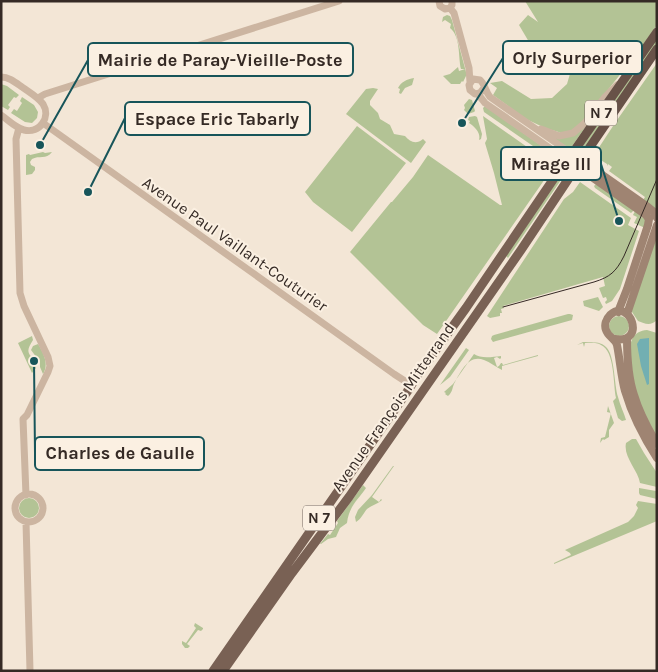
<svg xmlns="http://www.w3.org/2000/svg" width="658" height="672" viewBox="0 0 658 672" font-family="Karla,sans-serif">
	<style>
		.green { fill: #b3c395 }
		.water { fill: #72afb2 }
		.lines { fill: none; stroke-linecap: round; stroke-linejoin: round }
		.tertiary { stroke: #ccb5a1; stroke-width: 7 }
		.secondary { stroke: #9f8472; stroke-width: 8 }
		.primary { stroke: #796154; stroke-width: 9 }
		.trunk { stroke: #685248; stroke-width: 9 }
		.tram { stroke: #352a25; stroke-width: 1 }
		.labels { text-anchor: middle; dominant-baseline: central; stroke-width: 4; stroke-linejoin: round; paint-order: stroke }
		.shield { fill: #fbf0e2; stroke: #70655e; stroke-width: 1 }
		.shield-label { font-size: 15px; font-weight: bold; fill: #352a25 }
		.street-label { font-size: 16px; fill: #352a25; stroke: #fbf0e2 }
		.leader { fill: none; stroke: #17555a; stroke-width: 2 }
		.callout-dot { fill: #17555a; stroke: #fbf0e2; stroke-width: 2 }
		.callout { fill: #fbf0e2; stroke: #17555a; stroke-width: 2 }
		.callout-label { font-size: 18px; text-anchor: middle; font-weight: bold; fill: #352a25 }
	</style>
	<rect width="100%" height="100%" fill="#f3e6d6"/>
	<path class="green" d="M525,1H657V25L638,52L607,91L581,123L573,130L562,133L545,128L526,119L493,95L497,88L490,83L502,81L531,99L552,98L567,84L572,67L555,50L539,59L519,25L528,15L538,22Z
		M447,15L450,16L452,20L466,72V76L463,82L462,81L460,84H451L443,76L450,74L458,67L459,71L465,69H461C458,57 461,37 450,28L451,24L445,20L442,22L443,17Z
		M657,37V44L627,89L580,153H578Z
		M657,63V211L643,200L645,197L609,171L612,167L608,164L607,166V164L596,157V156L594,155L615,123Z
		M414,78L412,85L405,88L401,94L399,93L400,89L398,88C401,82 407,79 414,78Z
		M1,84L7,86L19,95L16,98L14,97L8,105L10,107L8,110L1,106Z
		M373,88L378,89L370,101V105L378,113L380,119L390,125L394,134L405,136C410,142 416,145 423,139L426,142L411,163L346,114L366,89Z
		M22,97L34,105L38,112L37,118L32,123L25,122L11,113L14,109L17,111L22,103L20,101Z
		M469,99L472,100L475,111L474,112L468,114L464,110L465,108L464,105Z
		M485,106L560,159V161L559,164L484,112L483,108Z
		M475,116L477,117L482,134L481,139L479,140C481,133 475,127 469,123L470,121L468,120L469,117Z
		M483,116L554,166L437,334L423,325L350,252L391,202H392L413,177L428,155L500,205H502L494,173L485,143L487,139Z
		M593,116L570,149L550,136L562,138Z
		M357,126L406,163L352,232L313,202L305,192Z
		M43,152L45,153L52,152C46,160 39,155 32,159L30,162L31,165L35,167V170L32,174L26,175V155L29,154L30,155Z
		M567,165H569V168L508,258L506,256Z
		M580,182L631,218L628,225L639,231L620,289L612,301L606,304L605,302L607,300L606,297L603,298L599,288L605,286L603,277L503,306L504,308L501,309L502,313H500V316L490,318L487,316L564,199L573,192Z
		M596,184L634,210L631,213L595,188L594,186Z
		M635,211L646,220L645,228L634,223L637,217L633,215Z
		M657,234V320C651,326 645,324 638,321L632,312V307Z
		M598,297L603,307L599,311L584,306L583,301Z
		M568,314H570L573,315L572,320L496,341L493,342L491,339L492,336L494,335Z
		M609 326a10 10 0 1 1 20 0a10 10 0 1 1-20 0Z
		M647,330L657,333V439C649,424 642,409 636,393C634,386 633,378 632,370C630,355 625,332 647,330Z
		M32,336L33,340C27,350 26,352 35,361L34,364L36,368L32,373L18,343Z
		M583,342C591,342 600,341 606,347C615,355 614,385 618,397C620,405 624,413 626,420L622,421L618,418L613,401L616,398C613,384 615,351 601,345C596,342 590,343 585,343L584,347L583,343L577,345Z
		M38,344C44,354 49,364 43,374L40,367V362L31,350L33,346Z
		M466,348L469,350L450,377L440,385Z
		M474,354C481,359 492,357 501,356V358L500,359L497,357L494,358L497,367L499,366L501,363H502L503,365L538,355V356L502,366V370C496,367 490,362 484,360C469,354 461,371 455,382C452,387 453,392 448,396L445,394L446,393L444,392L453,384Z
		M608,406L614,423L609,430V437L604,440L603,439L600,443L601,438L605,437L611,413L607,412Z
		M632,439H636L644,453L657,473V487L640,483C638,470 623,457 626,443Z
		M393,466H394L372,497L379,502L381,499L382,500C378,504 372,505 367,509C363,514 361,519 356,522L355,517L358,510L372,495Z
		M363,485L366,488C358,500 349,506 347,523L340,528L336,537L328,539L321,544H320L328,534L330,535L338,523L337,521Z
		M639,488L656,491L657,499L640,495L639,493Z
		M19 508a10 10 0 1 1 20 0a10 10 0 1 1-20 0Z
		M638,501L657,504V521L554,564V563L571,555L570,553L565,550L628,522L634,516L638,508L636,505Z
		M195,623L203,628V629L201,631L198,630L187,644L190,646L188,648H185L182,644V641L186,643L196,628L194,626Z"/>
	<path class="water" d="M649,338V384L647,385L641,366L637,344L640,339Z"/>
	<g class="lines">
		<path class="tertiary" d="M439,1L440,6L445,9L450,8L452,5V1
			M450,8L454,13L469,68L470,82
			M1,77C9,77 15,82 22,87C29,92 38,97 43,104C51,117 40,134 24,130C16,128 8,120 1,115
			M484,88L480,93L475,94L470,90L469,85L473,79L480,80C485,84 485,91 490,97L572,154
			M478,94L485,103L567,160
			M38,98L45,94L339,1
			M43,123L394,374L411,385
			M19,128L16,139L20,293L24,306L48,357L50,366L48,372L27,415L23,419L26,495
			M541,129L559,136L573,133L585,123L605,97L617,85
			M15 508a14 14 0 1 1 28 0a14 14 0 1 1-28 0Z
			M26,522L30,671"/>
		<path class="secondary" d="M581,160L648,207L654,212L657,218
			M576,166L646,215L649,219L648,225L627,289L618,312
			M627,314L657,225
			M627,338C627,357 628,377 634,395C639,412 648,429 657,444
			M615,339C647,344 630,297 610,315C606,319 604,325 606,330C608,337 615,338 617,345C620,360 621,376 625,391C632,415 644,438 657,458"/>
		<path class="primary" d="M213,671L407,392L417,376L466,308L561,168L572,154L581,160L521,250L349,497L292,573L223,671"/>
		<path class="trunk" d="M572,154L657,32
			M581,160L657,49"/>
		<path class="tram" d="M503,307L594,282C610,277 616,272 624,256L657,179"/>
	</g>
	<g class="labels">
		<g class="shield">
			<rect x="585" y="100.5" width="32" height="25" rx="4"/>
			<rect x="303" y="505.5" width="32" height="25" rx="4"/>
		</g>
		<g class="shield-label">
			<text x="601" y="113">N 7</text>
			<text x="319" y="518">N 7</text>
		</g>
		<g class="street-label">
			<text transform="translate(235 244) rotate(35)">Avenue Paul Vaillant-Couturier</text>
			<text transform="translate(393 407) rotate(-55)">Avenue François Mitterrand</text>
		</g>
	</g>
	<path class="leader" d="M462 123L503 58M40 145L88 60M88 192L125 118M619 221L601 164M34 361L35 453"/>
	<g class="callout-dot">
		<circle cx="462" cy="123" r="5"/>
		<circle cx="40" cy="145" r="5"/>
		<circle cx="88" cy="192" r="5"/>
		<circle cx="619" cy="221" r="5"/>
		<circle cx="34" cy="361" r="5"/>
	</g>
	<g class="callout">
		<rect x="503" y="41" width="139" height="33" rx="5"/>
		<rect x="88" y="43" width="265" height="33" rx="5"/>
		<rect x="125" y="102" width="185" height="33" rx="5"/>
		<rect x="501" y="147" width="100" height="33" rx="5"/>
		<rect x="35" y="437" width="169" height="33" rx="5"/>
	</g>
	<g class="callout-label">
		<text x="572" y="64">Orly Surperior</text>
		<text x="220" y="66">Mairie de Paray-Vieille-Poste</text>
		<text x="217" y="125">Espace Eric Tabarly</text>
		<text x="551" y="170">Mirage III</text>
		<text x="120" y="459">Charles de Gaulle</text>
	</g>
	<rect width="658" height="672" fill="none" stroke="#352a25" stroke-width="5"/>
</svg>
